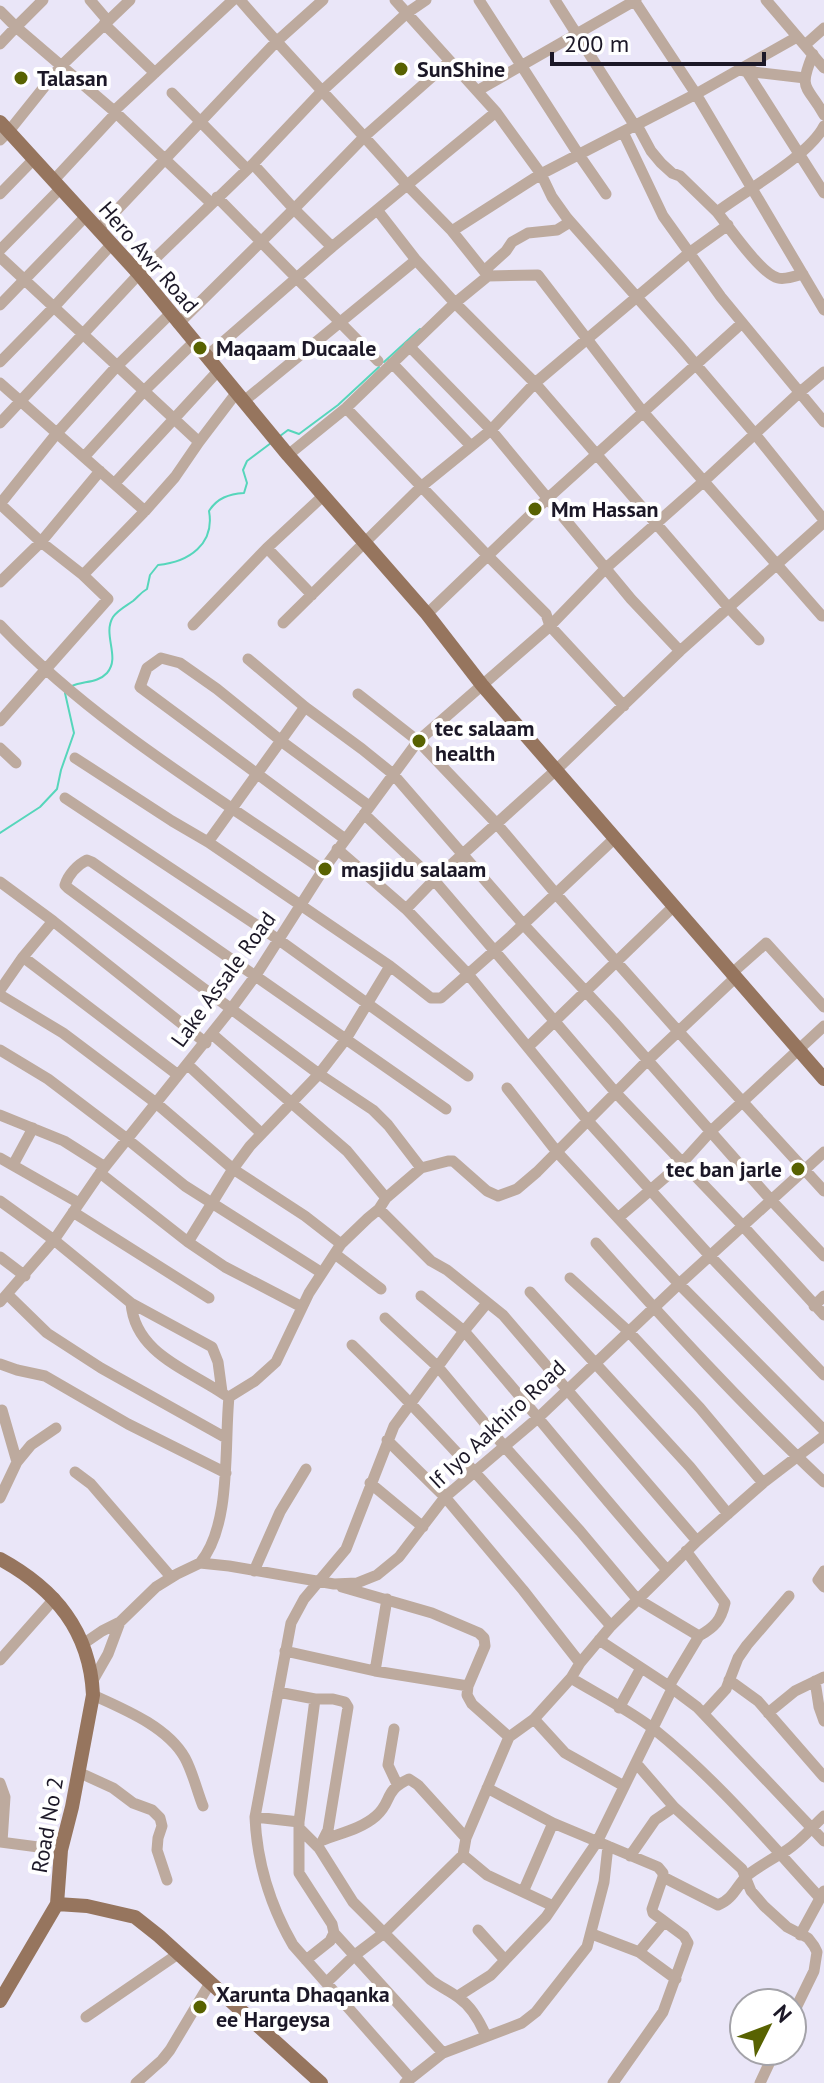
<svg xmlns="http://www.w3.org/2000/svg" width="824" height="2083" viewBox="0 0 824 2083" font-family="'PT Sans',sans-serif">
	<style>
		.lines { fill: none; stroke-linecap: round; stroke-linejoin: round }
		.stream { stroke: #56d6bb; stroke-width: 2 }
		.minor { stroke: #bdaa9e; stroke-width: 11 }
		.major { stroke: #96755e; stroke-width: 14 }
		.poi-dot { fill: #586201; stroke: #fff; stroke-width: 3 }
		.labels { text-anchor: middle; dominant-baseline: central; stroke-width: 8; stroke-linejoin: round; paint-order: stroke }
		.poi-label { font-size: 22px; font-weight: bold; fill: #1c1827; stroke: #fff; text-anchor: start }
		.street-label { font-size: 22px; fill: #1c1827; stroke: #fff }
	</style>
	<rect width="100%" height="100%" fill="#eae6f8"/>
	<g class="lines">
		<path class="stream" d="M384,362L420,329
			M280,436L288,430L299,434L338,405L379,367
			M72,686C83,681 98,683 107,673C121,657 102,635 113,617C118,610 126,606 133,601C138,597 140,593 147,589L150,575L158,565C189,562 215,544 209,511C217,498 229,494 244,493L247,483L243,470L247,461L271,443
			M0,833L40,807L57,789L61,770L74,733L65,693"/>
		<path class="minor" d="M43,0L16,27L114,111L211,203
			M90,0L108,21
			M395,0L496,112L541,174L552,197L567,218L680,346L755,434L824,520
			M479,0L579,155L606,194
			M555,0L635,126
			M634,0L696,94L824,310
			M766,0L824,68
			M0,11L16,27L0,44
			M104,24L155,73
			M805,45L824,28
			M813,54C797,92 808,85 824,115
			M744,71L805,78
			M747,72L824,193
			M477,91L636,0
			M172,93L247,169
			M114,111L233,0
			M496,112L407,185L452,231L541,174L696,94L797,37
			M637,125L651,151L661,163L672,173L680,176L717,212
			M623,132L663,216L721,297L824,422
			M0,140L9,131L61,66L130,0
			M53,181L116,113
			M0,194L33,160
			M217,197L378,361
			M728,225L689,253L535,383L728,607L759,640
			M98,230L276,42L323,0
			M452,231L488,276L538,275L643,412L822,616
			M332,247L294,209L365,136L450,61
			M0,250L60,189
			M0,257L199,442
			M485,270L506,251L512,242L528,233L557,230L570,222
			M803,274C796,276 786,280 778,278C761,274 729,227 717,212C746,190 809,156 824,126
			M0,305L86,216
			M178,324L294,209L253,164
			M409,346L491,430L631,599L680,651
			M206,357L332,247L407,185C353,122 294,63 240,0
			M0,362L54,307L111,245
			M392,363L471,446
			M0,383L145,511
			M244,401L416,260L378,211
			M346,408L488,556L546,614L550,626L624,706
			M0,423L139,274L253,164L322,91L407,13L426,0
			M288,455L346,408L455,303L488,276
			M84,457L144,391L194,342
			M115,483L218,371
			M0,504L41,542L83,575L108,599L0,721
			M0,504L57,433L117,366L170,314
			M267,548L312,595
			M83,575L145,511L175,477L199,442L237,392
			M0,582L41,542L100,471
			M427,614L547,499L741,324
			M283,623L422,486L491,430L535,383L455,303L416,260
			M0,625C93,723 212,793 323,870
			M193,625L267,548L324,495
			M248,659L305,707L362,749L393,774L523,924L614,1022L771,1200L824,1256
			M358,694L418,741L497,824L556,894L678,1031L824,1191
			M0,748L16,763
			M75,758L172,821L208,842L390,966
			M65,798L279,940L468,1076
			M364,814L434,880L556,770L680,651L824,522
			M345,839L140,687L147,668L161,658L180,663L217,689L285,744L369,806
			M208,842L305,707
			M337,849L406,909L467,973L588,1121L710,1256L824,1375
			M0,882L53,921L206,1043
			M406,909L434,880L616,1093L743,1226L824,1315
			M23,957L178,1075
			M731,974L766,943L824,1007
			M0,990L23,957L53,921
			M0,995L63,1033L156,1103L233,1169L305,1216L341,1244
			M212,1034L347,1151L386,1198
			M528,1047L674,906
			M0,1050L48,1079L127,1139L185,1186L322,1273
			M187,1064L261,1133
			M507,1088L557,1152L679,1284L824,1430
			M0,1115L64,1141L105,1167
			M0,1158L79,1203
			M13,1165L33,1128
			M421,1168L448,1161H453L487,1191L498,1196L517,1189L537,1172L647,1061L735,978
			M100,1173L188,1242L225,1267L302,1307
			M0,1201L54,1240L131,1303L212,1347L218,1362L222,1392
			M379,1209L431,1261L447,1270L503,1315L697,1541
			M73,1212L209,1298
			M618,1218L683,1162L711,1131L824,1026
			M188,1242L233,1169L250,1146L319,1074L346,1039L390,966L431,998H441L511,936L615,838
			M596,1243C669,1325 744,1407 824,1482
			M335,1254L381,1289
			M0,1257L25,1276
			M570,1278L628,1331L700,1408L763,1483
			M530,1292L690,1467L728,1514
			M7,1294L47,1333L101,1368L226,1438
			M421,1296L464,1331L487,1303
			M0,1302L54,1240L100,1173L231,1009L256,975L323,870L418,741L550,626L606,568L703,482L800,392L824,372
			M131,1303C135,1354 189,1370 225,1395
			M814,1306L824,1296
			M385,1318L438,1367L504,1446L580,1531L637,1599L699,1636L669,1686
			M352,1345C444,1434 527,1530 611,1626
			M0,1364L17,1370L45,1376L128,1424L226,1473
			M229,1397L255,1381L276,1362L309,1293L341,1244L368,1218L379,1209L386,1198L421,1168L388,1125L373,1110L319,1074L68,888L65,885C68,875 77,865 87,860L92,862L446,1109
			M2,1410L17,1462
			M387,1440L445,1497L523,1590L580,1663
			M75,1472L91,1484L171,1577
			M370,1483L423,1527
			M0,1498L17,1462L31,1445L56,1428
			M686,1551L725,1603C721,1620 715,1627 699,1636
			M200,1563C232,1525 224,1445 229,1397
			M254,1571L280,1512L306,1469
			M824,1571L818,1580L824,1587
			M342,1587L432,1613L479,1633L484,1638L485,1646L468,1686
			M599,1640L669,1686L697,1707L824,1841
			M83,1644L102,1631L120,1622L156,1587L177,1574L200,1563L229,1566L334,1584L357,1583L377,1575L399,1557L445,1497L539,1417L679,1284L824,1152
			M285,1651L375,1671L468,1686L467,1695L472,1704L509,1737
			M0,1660L55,1598
			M375,1671L387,1599
			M571,1678C597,1694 631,1711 655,1730C716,1779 767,1840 820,1898
			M729,1680L758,1701L824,1777
			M815,1681L819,1707L824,1721
			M92,1682L108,1654L120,1622
			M278,1692L315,1699L299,1822V1873L332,1924L334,1933L443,2053
			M93,1695C124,1709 168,1727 185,1758C193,1773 197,1791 203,1806
			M315,1699H333L345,1702L348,1707L328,1830L323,1840
			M619,1708L641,1668
			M704,1713L726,1689L738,1658L747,1645L789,1596
			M768,1713L795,1691L824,1677
			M534,1719L565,1753L624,1786
			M394,1729L388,1765L397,1784
			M636,1763L674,1807L742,1869L751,1891L764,1906L787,1927L808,1938L814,1946L817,1952L814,1971L792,2016
			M78,1772L113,1788L133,1803L152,1810L160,1818L162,1826L158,1838L157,1850L167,1880
			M0,1783L5,1797L2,1842
			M487,1788L553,1823L658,1867L663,1873V1877L718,1905C734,1899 737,1884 749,1874C761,1865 774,1858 787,1850C801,1841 812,1827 824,1816
			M255,1817L299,1822
			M300,1829L319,1848L353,1902L431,1980C440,1987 450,1991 459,1998C472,2007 480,2022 486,2036
			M323,1840C341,1833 361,1829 376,1816C393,1801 383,1791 409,1779L418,1785L466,1838
			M0,1842L61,1850
			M463,1855L487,1875L553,1906
			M630,1856L655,1820L674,1807
			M523,1892L553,1823
			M478,1930L505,1960
			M592,1934L639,1952L676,1979
			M800,1935L824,1891
			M639,1952L664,1922
			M306,1960L330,1941L334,1933
			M327,1982L355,1955L384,1933L463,1855L466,1838L509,1737L534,1719L571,1678L580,1663L611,1626L697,1541L763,1483L824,1436
			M458,1996L491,1975L546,1917L597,1842L672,1689
			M86,2017L178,1954
			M410,2078L293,1945C270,1905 257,1863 255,1817L291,1623L304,1599L346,1549L394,1426L464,1331C533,1410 598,1492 667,1570
			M136,2083L162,2060L170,2050L210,1983
			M405,2083L443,2053L522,2023L536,2012L587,1947L604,1882L608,1846
			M613,2083L663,2012L688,1943L684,1936L653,1913L652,1909L663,1877
			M760,2083L775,2051"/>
		<path class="major" d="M0,122L139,274L288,455L427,614L482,685L824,1079
			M0,1559C55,1589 90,1631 93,1695L72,1807L61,1850L57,1904L87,1906L135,1917L159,1936L321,2083
			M0,2001L57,1904"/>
	</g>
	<g class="poi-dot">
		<circle cx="401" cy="69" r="8"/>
		<circle cx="21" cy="78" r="8"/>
		<circle cx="200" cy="348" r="8"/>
		<circle cx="535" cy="509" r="8"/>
		<circle cx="419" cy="741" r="8"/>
		<circle cx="325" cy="869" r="8"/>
		<circle cx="798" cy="1169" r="8"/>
		<circle cx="200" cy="2007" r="8"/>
	</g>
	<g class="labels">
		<g class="poi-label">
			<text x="417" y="69">SunShine</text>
			<text x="37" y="78">Talasan</text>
			<text x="216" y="348">Maqaam Ducaale</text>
			<text x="551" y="509">Mm Hassan</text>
			<text x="435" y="728">tec salaam<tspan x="435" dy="25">health</tspan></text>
			<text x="341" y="869">masjidu salaam</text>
			<text x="782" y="1169" text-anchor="end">tec ban jarle</text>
			<text x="216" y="1994">Xarunta Dhaqanka<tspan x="216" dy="25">ee Hargeysa</tspan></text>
		</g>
		<g class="street-label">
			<text transform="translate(149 257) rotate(49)">Hero Awr Road</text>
			<text transform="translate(223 979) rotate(-54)">Lake Assale Road</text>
			<text transform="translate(497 1424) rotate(-43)">If Iyo Aakhiro Road</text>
			<text transform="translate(47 1825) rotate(-80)">Road No 2</text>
		</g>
	</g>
	<g transform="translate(768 2027) rotate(48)"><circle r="38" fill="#ffffff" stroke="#a4a3a9" stroke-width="2"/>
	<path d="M0-6L14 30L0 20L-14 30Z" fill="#586201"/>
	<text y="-12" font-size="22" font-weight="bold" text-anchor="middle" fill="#1c1827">N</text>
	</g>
	<path d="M552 52v12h212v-12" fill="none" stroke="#1c1827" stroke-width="4"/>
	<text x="564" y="52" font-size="24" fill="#1c1827" stroke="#ffffff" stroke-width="6" paint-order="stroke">200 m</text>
</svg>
